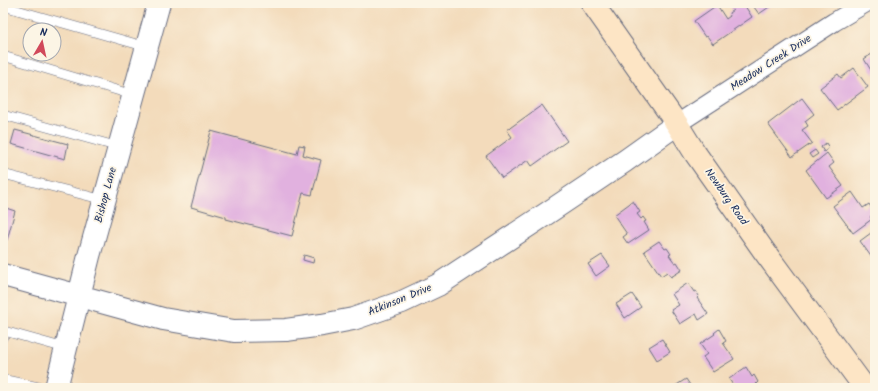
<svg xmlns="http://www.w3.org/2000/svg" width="878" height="391" viewBox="0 0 878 391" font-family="Kalam,sans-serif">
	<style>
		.building { fill: #e1b1df }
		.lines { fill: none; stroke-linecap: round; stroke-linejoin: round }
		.service-casing { stroke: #676b7f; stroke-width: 10 }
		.minor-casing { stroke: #676b7f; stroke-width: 20 }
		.tertiary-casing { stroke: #676b7f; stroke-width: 24 }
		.secondary-casing { stroke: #676b7f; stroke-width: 24 }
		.service { stroke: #fff; stroke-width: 9 }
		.minor { stroke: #fff; stroke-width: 18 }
		.tertiary { stroke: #fff; stroke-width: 22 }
		.secondary { stroke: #fde5c5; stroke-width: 22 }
		.labels { text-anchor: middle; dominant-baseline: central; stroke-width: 3.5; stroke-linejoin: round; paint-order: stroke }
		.street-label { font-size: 11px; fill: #1b2f5e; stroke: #fcf5e5 }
	</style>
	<rect width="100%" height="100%" fill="#fcf5e5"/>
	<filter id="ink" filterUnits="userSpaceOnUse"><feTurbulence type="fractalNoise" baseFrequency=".025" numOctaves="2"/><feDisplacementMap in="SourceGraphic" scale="8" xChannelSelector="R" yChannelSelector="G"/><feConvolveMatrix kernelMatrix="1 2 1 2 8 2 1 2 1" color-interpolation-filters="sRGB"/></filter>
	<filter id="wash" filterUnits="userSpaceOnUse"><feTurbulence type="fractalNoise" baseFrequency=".012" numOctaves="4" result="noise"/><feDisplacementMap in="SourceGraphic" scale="16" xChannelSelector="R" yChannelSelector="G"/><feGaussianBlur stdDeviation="0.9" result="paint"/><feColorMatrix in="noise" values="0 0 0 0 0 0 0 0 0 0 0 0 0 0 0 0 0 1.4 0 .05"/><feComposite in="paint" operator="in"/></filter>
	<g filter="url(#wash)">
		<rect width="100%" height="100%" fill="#f3dbbb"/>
		<g id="blocks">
			<path class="building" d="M735,3H743L752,17L713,44L707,36L705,37L694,21L717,5L726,19L730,16L729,13L733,10L730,6Z
				M751,3H770L772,5L759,14Z
				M875,52V74L874,75L864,59Z
				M854,68L868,87L837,110L820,88L838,74L841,78Z
				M802,98L814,114L805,121L808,126L802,130L812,143L792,157L768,124Z
				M542,105L567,141L532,166L528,160L502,178L486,156L512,137L507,130Z
				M15,130L68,144L65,159L11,144Z
				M211,131L297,154L299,145L305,146L303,155L321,160L312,195L303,193L292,236L226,219V217L191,207Z
				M826,143L829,148L824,152L821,147Z
				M815,150L818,154L812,158L809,154Z
				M827,153L834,163L829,167L843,186L826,198L806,170Z
				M852,192L863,208L869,204L875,213L870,217L872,219L853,233L833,206Z
				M633,201L640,212L637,214L641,219L643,217L646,221L644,222L649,230L628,244L623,237L627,234L614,215Z
				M3,207L15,211L7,240L3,239Z
				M875,230V262L860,241Z
				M659,241L665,249L667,248L671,254L669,255L675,263L677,262L682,270L671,277L667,272L661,276L644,251Z
				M304,255L314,258L313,263L303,260Z
				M602,255L610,266L596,276L588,264Z
				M688,283L694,292L696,291L699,296L697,298L708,314L699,320L696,314L680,324L671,310L679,305L672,294Z
				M632,294L641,307L625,318L616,304Z
				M719,329L726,341L723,343L734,359L713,372L703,357L707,354L700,344L715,334L714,333Z
				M662,339L670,352L657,360L649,347Z
				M746,367L752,377L754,375L758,382L756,384L759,388H735L729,379Z
				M686,379L692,388H672Z"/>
		</g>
	</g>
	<g filter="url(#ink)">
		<use href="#blocks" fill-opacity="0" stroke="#676b7f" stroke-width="1"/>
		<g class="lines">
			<defs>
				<path id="service" d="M3,6L147,47
					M3,56L133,95
					M3,115L119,147
					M3,174L104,200
					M3,337L4,331L65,348
					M4,388L6,380L43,388"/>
				<path id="minor" d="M677,124L834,22L866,3"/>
				<path id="tertiary" d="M3,275L163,319L234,331L286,330L322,325L353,319L402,302L438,285L546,214L625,161L677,124
					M56,388L89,256L159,3"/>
				<path id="secondary" d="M592,3L677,124L695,153L764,251L865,388"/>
			</defs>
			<use href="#service" class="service-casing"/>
			<use href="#minor" class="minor-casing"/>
			<use href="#tertiary" class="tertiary-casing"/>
			<use href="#secondary" class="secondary-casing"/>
			<use href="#service" class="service"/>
			<use href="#minor" class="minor"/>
			<use href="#tertiary" class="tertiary"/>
			<use href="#secondary" class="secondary"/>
		</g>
	</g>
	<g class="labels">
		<g class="street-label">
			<text transform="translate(771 63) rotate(-33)">Meadow Creek Drive</text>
			<text transform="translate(106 195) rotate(-75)">Bishop Lane</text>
			<text transform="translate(726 197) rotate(55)">Newburg Road</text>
			<text transform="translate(400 300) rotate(-22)">Atkinson Drive</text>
		</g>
	</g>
	<rect width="878" height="391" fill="none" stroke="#fcf5e5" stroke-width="16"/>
	<g transform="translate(42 42) rotate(9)"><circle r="19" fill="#fcf5e5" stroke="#a2a6af"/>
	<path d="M0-3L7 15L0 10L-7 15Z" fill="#d1495b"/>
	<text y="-6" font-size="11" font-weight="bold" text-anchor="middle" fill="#1b2f5e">N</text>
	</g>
</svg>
